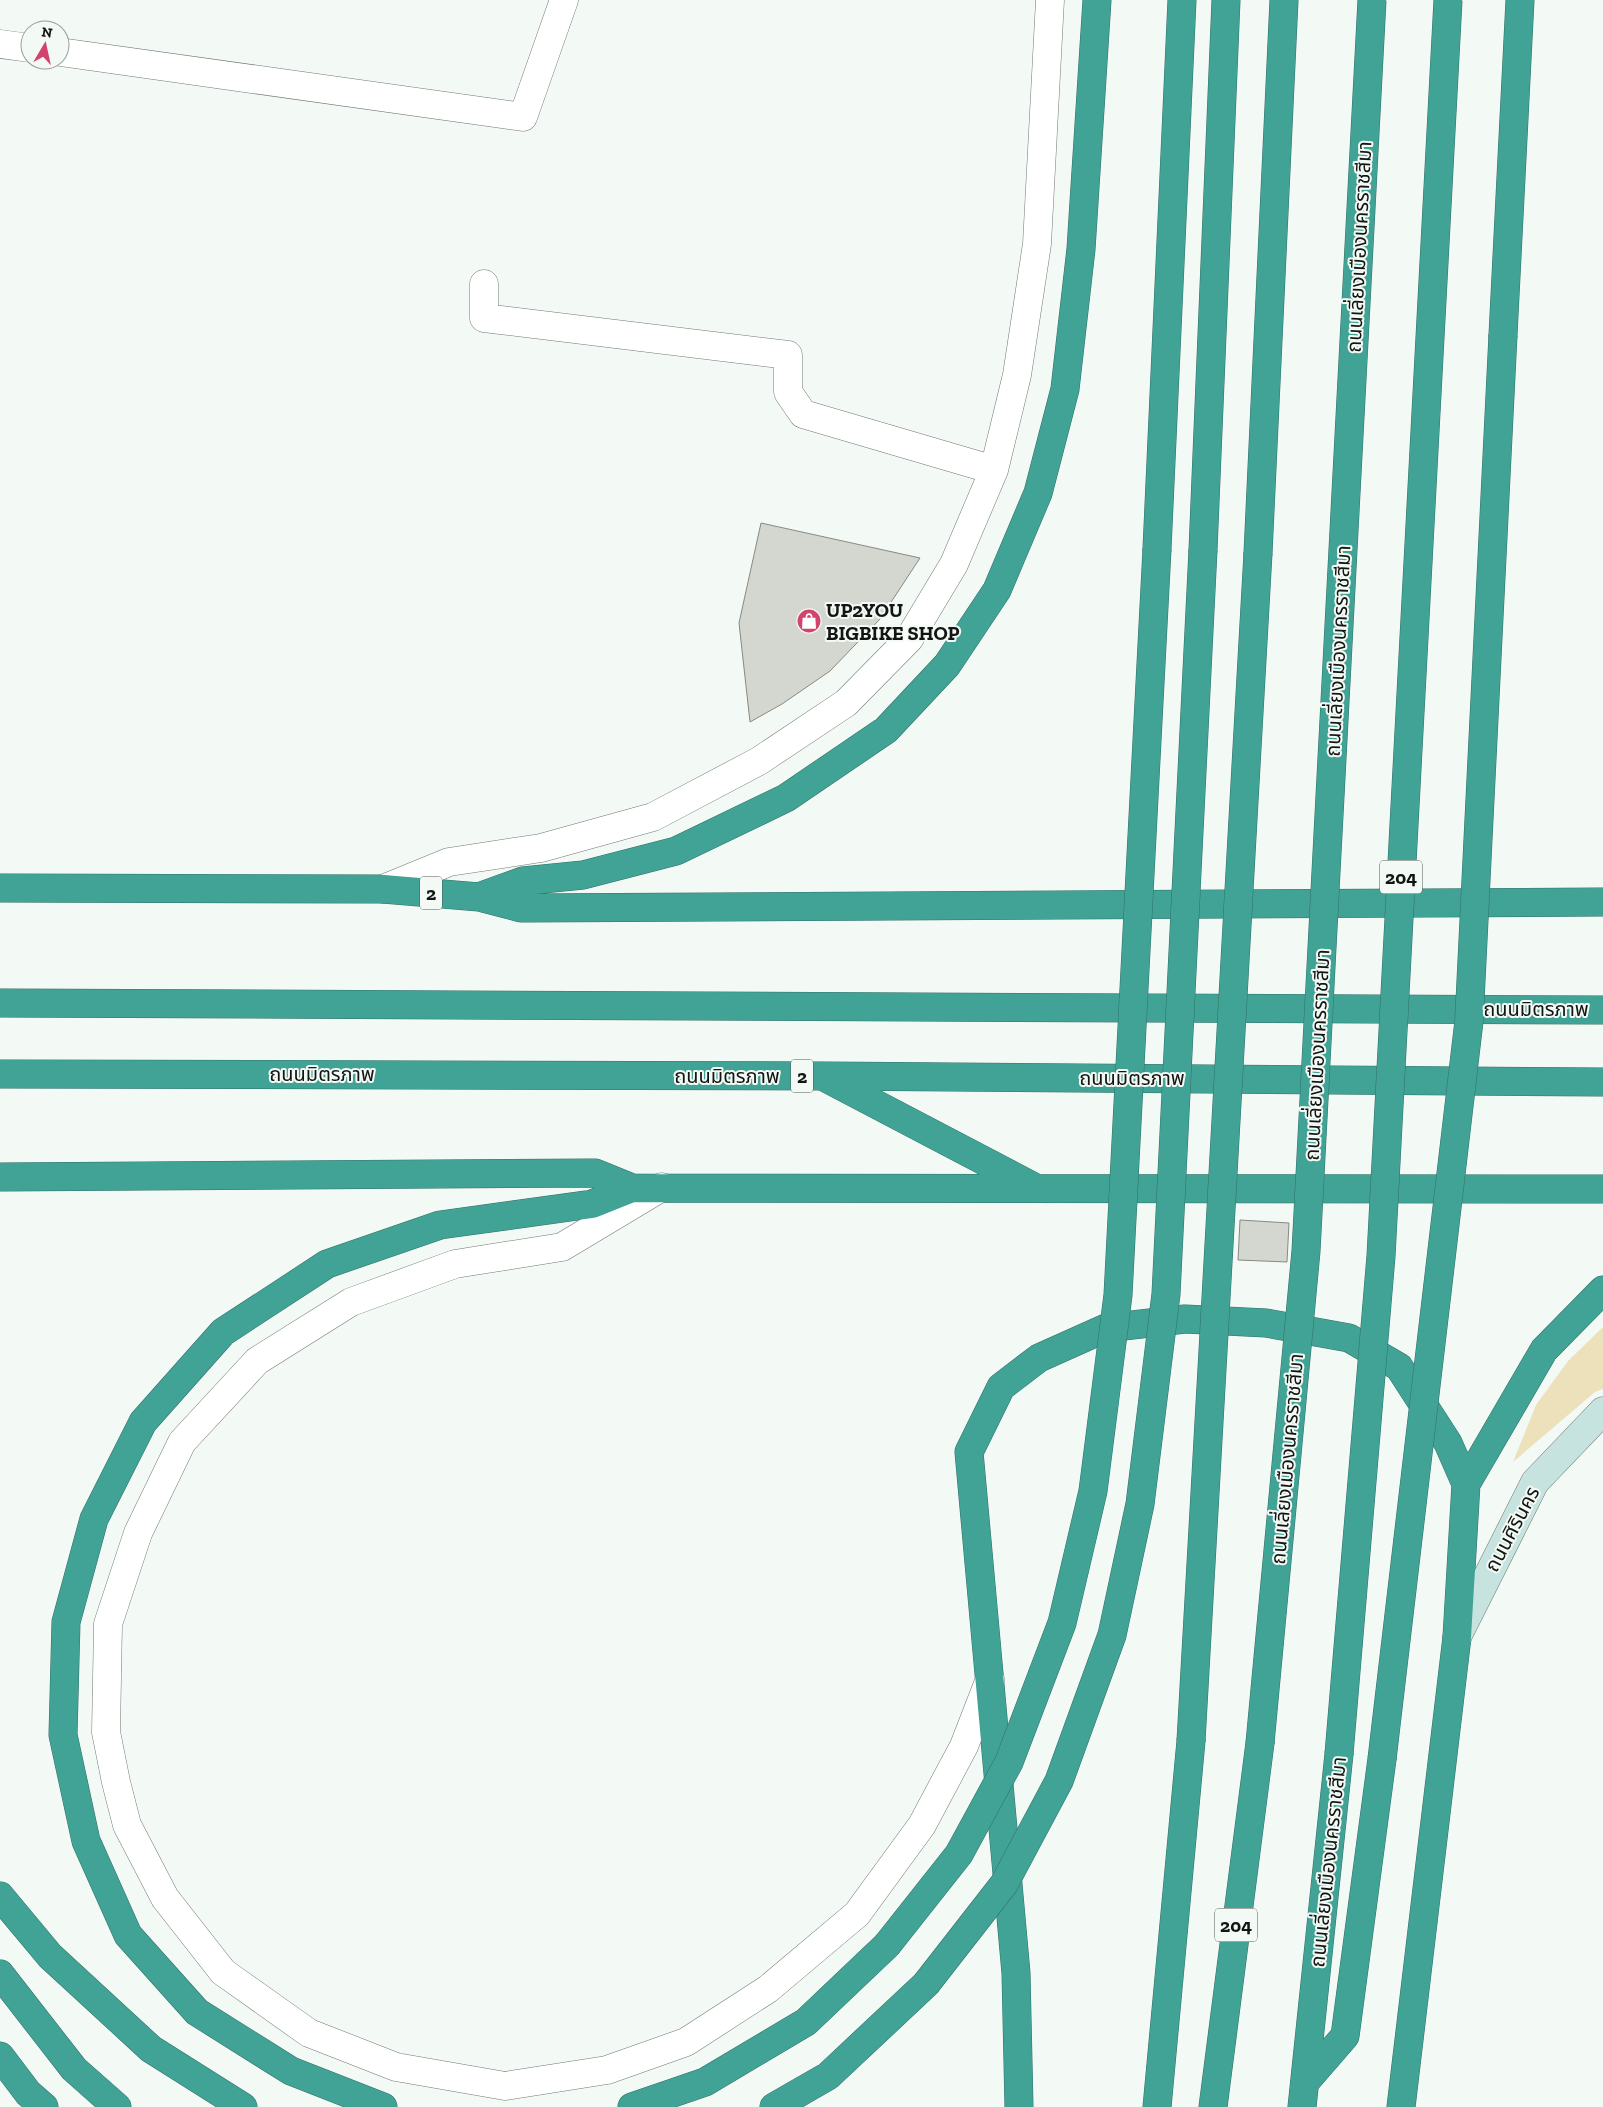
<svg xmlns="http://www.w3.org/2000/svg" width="1603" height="2107" viewBox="0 0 1603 2107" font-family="'Zilla Slab','Noto Sans Thai',serif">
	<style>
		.green { fill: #ece1bb }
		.building { fill: #d4d7d0; stroke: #878a83 }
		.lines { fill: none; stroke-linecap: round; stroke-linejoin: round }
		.street-casing { stroke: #737974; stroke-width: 29 }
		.secondary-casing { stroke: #737974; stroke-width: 29 }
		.highway-casing { stroke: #317168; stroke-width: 29 }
		.street { stroke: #fff; stroke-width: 28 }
		.secondary { stroke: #c6e3df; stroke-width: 28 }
		.highway { stroke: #41a395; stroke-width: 28 }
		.highway-bridge-casing { stroke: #317168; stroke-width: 29; stroke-linecap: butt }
		.highway-bridge { stroke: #41a395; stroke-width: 28 }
		.labels { text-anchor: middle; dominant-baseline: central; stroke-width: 4; stroke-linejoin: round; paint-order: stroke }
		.shield { fill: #f3f9f4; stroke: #565956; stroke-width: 1 }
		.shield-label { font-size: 19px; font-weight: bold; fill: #131513 }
		.street-label { font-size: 20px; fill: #131513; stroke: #f3f9f4 }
		.poi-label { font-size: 20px; font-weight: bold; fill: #131513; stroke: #f3f9f4; text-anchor: start }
	</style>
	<rect width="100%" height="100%" fill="#f3f9f4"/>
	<path class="green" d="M1603,1327V1389L1595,1392L1513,1462L1536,1405L1568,1361Z"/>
	<path class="building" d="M761,523L920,558L880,619L830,671L782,704L750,722L739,623Z
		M1240,1220L1289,1223L1287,1262L1238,1260Z"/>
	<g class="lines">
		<defs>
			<path id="street" d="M0,44L30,48
				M60,52L523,117L564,0
				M484,284V318L788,355V392L803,414L994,470
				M383,889L449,862L541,848L653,817L759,761L846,703L909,639L954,564L994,470L1017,375L1037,244L1050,0
				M662,1187L562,1247L455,1264L351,1302L257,1361L182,1442L138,1533L108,1624L106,1732L116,1782L127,1825L165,1898L223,1972L309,2033L396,2067L505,2086L607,2070L686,2042L768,1989L857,1914L922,1825L964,1746L990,1679"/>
			<path id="secondary" d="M1457,1637L1535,1482L1603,1411"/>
			<path id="highway" d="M1503,335L1520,0
				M1157,549L1182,0
				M1203,550L1226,0
				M1258,553L1284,0
				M0,888L383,889L479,897L521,908L1603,902
				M479,897L523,881L583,875L676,851L786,798L886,730L947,665L997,590L1038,493L1065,389L1081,249L1097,0
				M0,1003L1603,1010
				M0,1074L823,1076L1603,1082
				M826,1078L1034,1187
				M0,1177L595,1173L632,1188L1603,1189
				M0,1896L50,1956L151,2049L243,2107
				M0,1974L74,2069L117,2107
				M0,2056L28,2093L44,2107
				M1306,2081L1345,2036L1382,1759
				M383,2107L291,2071L197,2012L128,1935L86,1841L63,1735L66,1622L94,1519L143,1422L223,1332L327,1264L440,1225L592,1204L632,1188
				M632,2107L705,2082L806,2022L887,1945
				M774,2107L828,2076L926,1984
				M1019,2107L1016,1973L969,1452L1001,1387L1039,1358L1106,1328L1185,1319L1266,1323L1349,1338L1399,1367L1448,1443L1466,1484
				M1157,2107L1191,1741
				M1213,2107L1260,1743
				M1302,2107L1339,1754
				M1401,2107L1457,1637L1466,1484L1544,1350L1603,1290"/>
		</defs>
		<use href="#street" class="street-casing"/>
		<use href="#secondary" class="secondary-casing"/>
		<use href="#highway" class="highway-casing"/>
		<use href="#street" class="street"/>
		<use href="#secondary" class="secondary"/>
		<use href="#highway" class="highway"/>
		<defs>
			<path id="highway-bridge" d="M1191,1741L1258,553
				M1260,1743L1306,1251L1372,0
				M1339,1754L1381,1256L1448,0
				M1382,1759L1469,1021L1503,335
				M887,1945L959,1854L1009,1762L1062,1623L1093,1491L1118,1295L1157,549
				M926,1984L1004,1884L1059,1781L1112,1635L1140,1504L1166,1294L1203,550"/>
		</defs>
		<use href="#highway-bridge" class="highway-bridge-casing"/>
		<use href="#highway-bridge" class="highway-bridge"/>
	</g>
	<defs>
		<symbol id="shop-disc" viewBox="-11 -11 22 22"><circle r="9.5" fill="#d2446d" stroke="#f3f9f4"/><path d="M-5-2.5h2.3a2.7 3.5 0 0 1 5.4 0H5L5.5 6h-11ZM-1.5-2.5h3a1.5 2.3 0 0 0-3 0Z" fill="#fff"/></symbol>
	</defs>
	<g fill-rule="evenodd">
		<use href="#shop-disc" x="795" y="607" width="28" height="28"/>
	</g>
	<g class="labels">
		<g class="shield">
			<rect x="1380" y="860.5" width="42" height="33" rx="4"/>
			<rect x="420" y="876.5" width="22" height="33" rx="4"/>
			<rect x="791" y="1059.5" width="22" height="33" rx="4"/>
			<rect x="1215" y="1908.5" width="42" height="33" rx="4"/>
		</g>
		<g class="shield-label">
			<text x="1401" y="877">204</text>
			<text x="431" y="893">2</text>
			<text x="802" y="1076">2</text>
			<text x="1236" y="1925">204</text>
		</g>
		<g class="street-label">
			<text transform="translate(1359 247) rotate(-87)">ถนนเลี่ยงเมืองนครราชสีมา</text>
			<text transform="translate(1338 651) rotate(-87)">ถนนเลี่ยงเมืองนครราชสีมา</text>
			<text x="1536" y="1009">ถนนมิตรภาพ</text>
			<text transform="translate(1317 1055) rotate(-87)">ถนนเลี่ยงเมืองนครราชสีมา</text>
			<text x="322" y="1074">ถนนมิตรภาพ</text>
			<text x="727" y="1076">ถนนมิตรภาพ</text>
			<text x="1132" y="1078">ถนนมิตรภาพ</text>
			<text transform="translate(1287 1459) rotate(-85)">ถนนเลี่ยงเมืองนครราชสีมา</text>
			<text transform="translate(1512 1529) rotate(-62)">ถนนศิรินคร</text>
			<text transform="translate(1328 1862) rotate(-84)">ถนนเลี่ยงเมืองนครราชสีมา</text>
		</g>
		<g class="poi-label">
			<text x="826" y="610">UP2YOU<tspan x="826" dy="23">BIGBIKE SHOP</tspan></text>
		</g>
	</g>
	<g transform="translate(45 45) rotate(9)"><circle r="24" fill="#f3f9f4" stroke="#999e9a"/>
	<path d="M0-4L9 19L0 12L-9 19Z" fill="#d2446d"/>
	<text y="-8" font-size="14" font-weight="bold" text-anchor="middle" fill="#131513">N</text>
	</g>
</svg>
